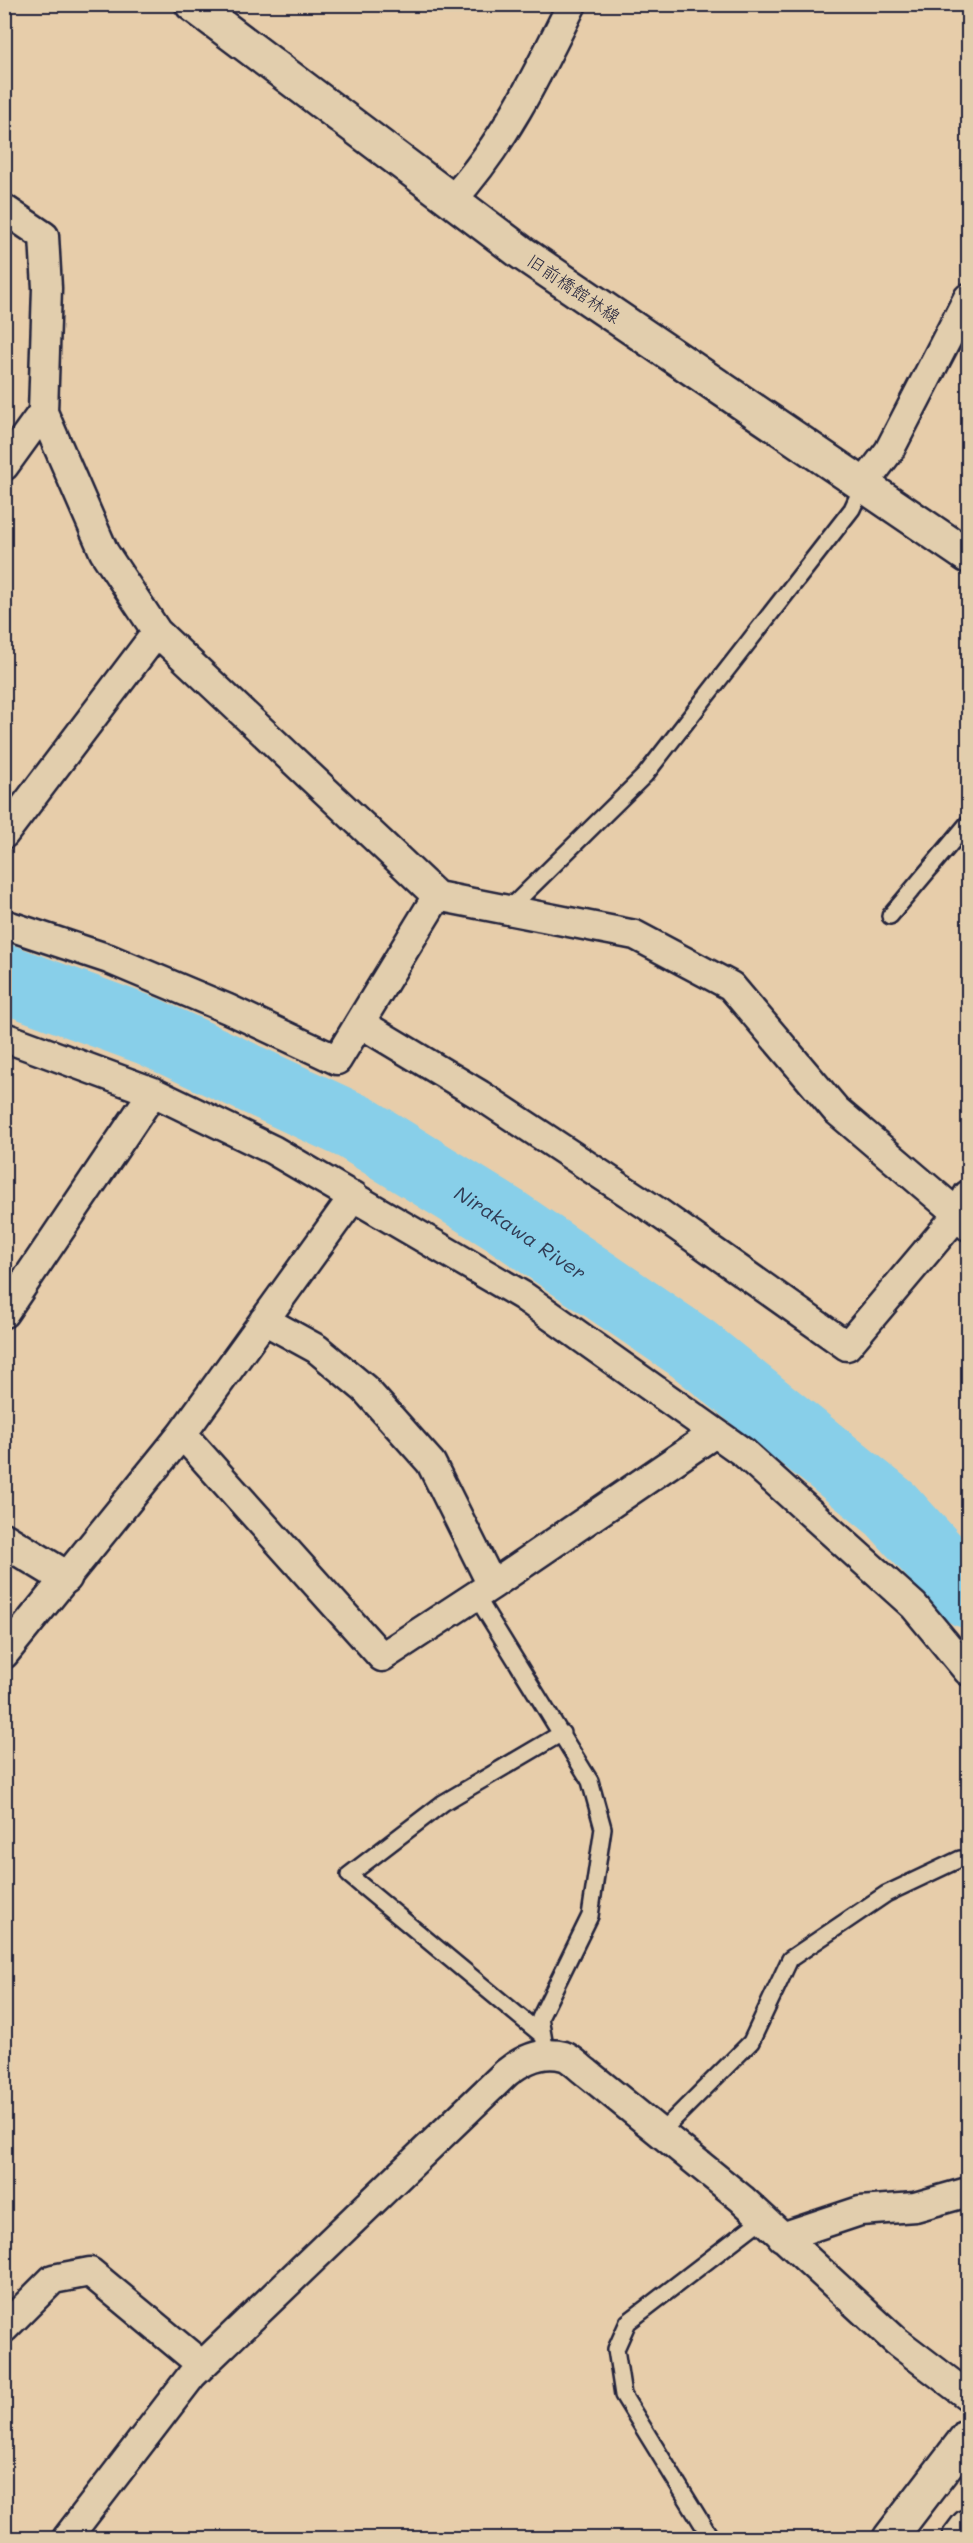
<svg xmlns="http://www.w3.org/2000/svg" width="973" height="2543" viewBox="0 0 973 2543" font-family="Mali,'Klee One',sans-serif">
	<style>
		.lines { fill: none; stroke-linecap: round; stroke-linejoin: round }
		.river { stroke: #88cfe9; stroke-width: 68 }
		.service-casing { stroke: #22223b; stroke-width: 20 }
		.minor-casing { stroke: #22223b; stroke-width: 33 }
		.tertiary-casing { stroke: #22223b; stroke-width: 38 }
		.primary-casing { stroke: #22223b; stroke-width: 38 }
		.service { stroke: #e2cead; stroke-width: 15 }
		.minor { stroke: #e2cead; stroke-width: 28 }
		.tertiary { stroke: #e2cead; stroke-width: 33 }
		.primary { stroke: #e2cead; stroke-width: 33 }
		.labels { text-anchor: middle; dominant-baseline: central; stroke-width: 6; stroke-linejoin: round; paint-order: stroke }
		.street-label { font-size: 18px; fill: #22223b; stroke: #e2cead }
		.water-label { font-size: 20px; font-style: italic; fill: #313c55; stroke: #e2cead }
	</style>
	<rect width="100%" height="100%" fill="#e7cdaa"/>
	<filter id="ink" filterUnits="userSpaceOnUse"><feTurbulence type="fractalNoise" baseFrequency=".0167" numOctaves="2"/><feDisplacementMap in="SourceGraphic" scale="12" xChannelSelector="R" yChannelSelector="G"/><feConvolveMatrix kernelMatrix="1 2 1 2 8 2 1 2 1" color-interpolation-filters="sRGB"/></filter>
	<g filter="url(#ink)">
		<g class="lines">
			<path class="river" id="s1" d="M4,978L148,1031L356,1128L506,1221L693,1349L891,1509L968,1594"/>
			<defs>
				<path id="service" d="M509,909L645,775L852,509L863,485
					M890,916L968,823
					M476,1596L590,1781L603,1828L590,1916L540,2018L544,2041
					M543,2036L349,1875L443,1803L562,1733
					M660,2133L751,2042L790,1959L886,1894L960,1859
					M711,2538L623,2395L616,2349L628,2322L762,2219"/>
				<path id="minor" d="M453,199C505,142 538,73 572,4
					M4,209L44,236L47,288L43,412L104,552L157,632L437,896L635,935L731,986L836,1110L958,1214L968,1226
					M4,466L43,412
					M863,485L889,451L968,298
					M4,834L157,632
					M4,924L109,959L228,1009L337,1060L437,896
					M360,1023L480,1095L656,1211L847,1346L958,1214L968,1195
					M4,1037L153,1092L273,1150L523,1296L744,1453L914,1606L968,1671
					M4,1313L153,1092
					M264,1320L317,1349L365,1389L431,1463L492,1585
					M182,1434L382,1657L492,1585L715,1433
					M4,1654L182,1434L354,1196
					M782,2237L860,2211L915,2207L968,2192
					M4,2328L53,2279L90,2272L202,2365
					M67,2538L192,2375L506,2073C522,2060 542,2050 564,2056C571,2058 580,2068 587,2073L742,2199L896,2341L968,2396"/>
				<path id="tertiary" d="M192,4L522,253L968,556
					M4,1540L65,1577"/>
				<path id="primary" d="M890,2538L968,2436
					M959,2538L968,2526"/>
			</defs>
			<use href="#service" class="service-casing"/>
			<use href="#minor" class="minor-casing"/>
			<use href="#tertiary" class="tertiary-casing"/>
			<use href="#primary" class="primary-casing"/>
			<use href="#service" class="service"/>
			<use href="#minor" class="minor"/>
			<use href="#tertiary" class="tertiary"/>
			<use href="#primary" class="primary"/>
		</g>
	</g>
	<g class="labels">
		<g class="street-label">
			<text transform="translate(574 288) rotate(34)">旧前橋館林線</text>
		</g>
		<g class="water-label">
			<text stroke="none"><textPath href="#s1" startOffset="578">Nirakawa River</textPath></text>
		</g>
	</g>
	<rect width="973" height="2543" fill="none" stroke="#e2cead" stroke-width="24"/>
	<rect x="12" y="12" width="949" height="2519" fill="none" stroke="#22223b" stroke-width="2" filter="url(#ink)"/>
</svg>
